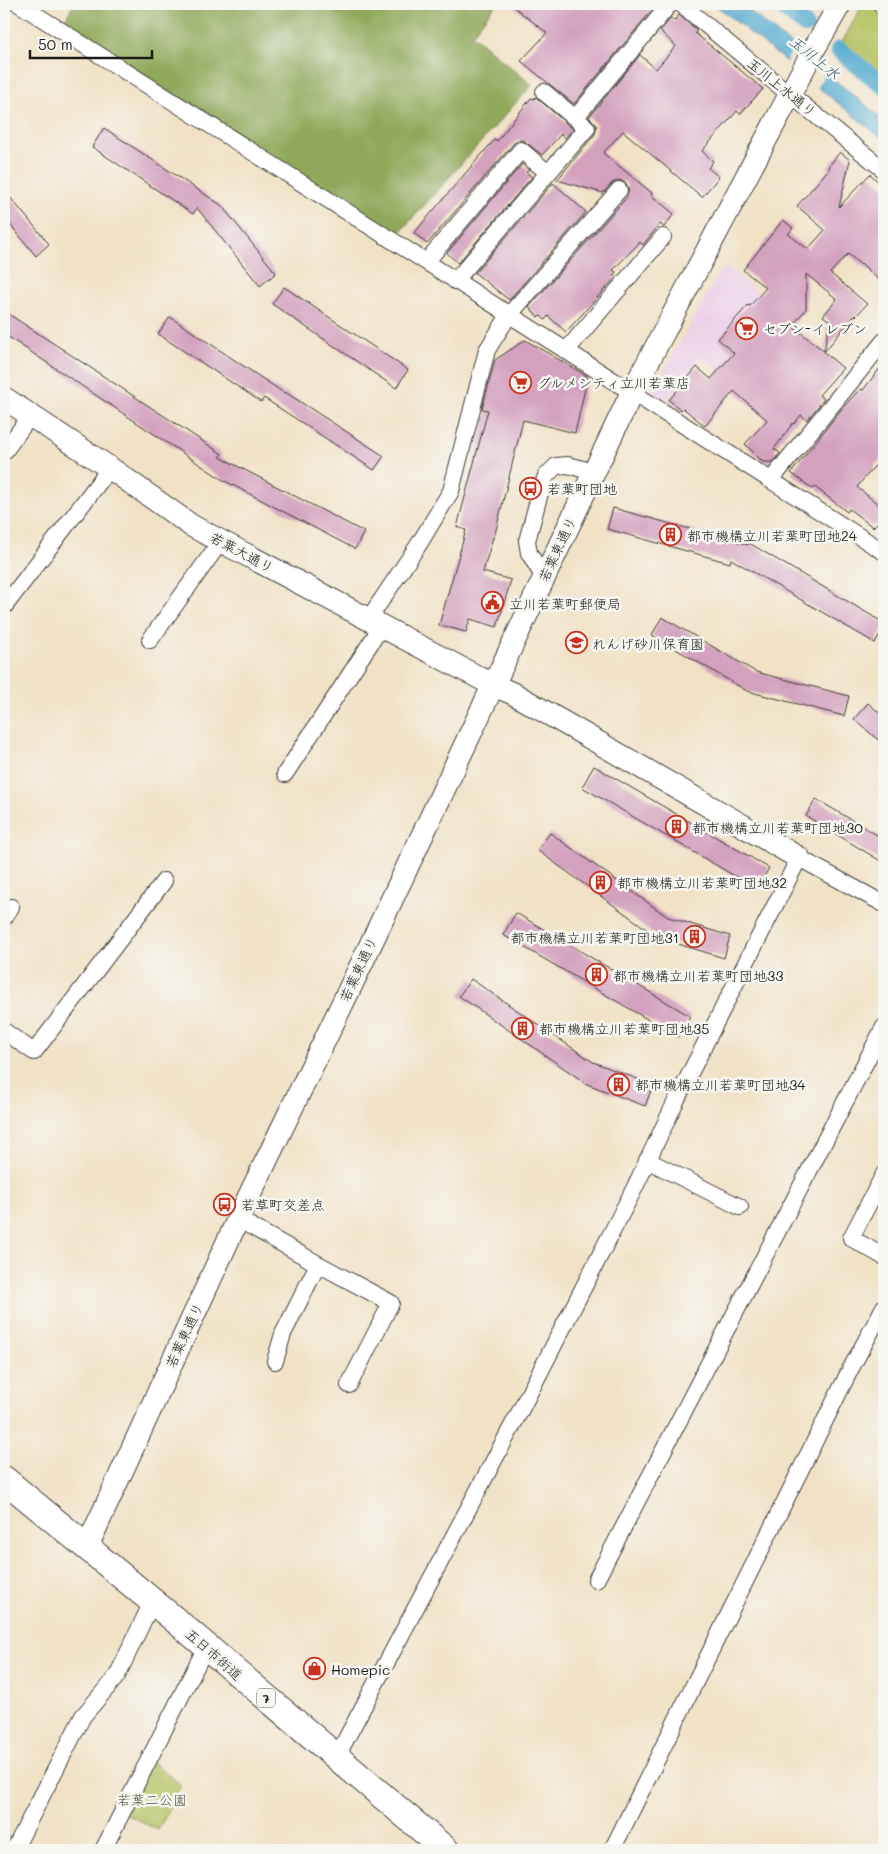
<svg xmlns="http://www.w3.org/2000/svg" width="888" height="1854" viewBox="0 0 888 1854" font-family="Mali,'Klee One',sans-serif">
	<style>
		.built { fill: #edd0e8 }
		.green { fill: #b6c264; stroke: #696f40 }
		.forest { fill: #90a85a; stroke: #56623b }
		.water { fill: #52abcf; stroke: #376476 }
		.pier { fill: #f1e2c6 }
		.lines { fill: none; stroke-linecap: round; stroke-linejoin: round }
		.canal { stroke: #52abcf; stroke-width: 18 }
		.building { fill: #d3a0bd; fill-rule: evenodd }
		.street-casing { stroke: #3c3a36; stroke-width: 18 }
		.secondary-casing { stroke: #3c3a36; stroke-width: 24 }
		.primary-casing { stroke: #3c3a36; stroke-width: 28 }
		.street { stroke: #fff; stroke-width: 16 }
		.secondary { stroke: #fff; stroke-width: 22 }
		.primary { stroke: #fff; stroke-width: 26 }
		.labels { text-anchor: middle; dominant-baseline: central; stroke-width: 5; stroke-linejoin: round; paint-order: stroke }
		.shield { fill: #f6f6f2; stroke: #5d5d5c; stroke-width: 1 }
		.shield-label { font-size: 12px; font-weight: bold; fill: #1c1c1c }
		.street-label { font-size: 14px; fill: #1c1c1c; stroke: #f6f6f2 }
		.poi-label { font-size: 14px; fill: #1c1c1c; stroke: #f6f6f2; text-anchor: start }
		.park-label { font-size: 14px; fill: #525635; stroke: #f6f6f2 }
		.water-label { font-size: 15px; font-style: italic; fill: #345c6d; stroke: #f6f6f2 }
	</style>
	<rect width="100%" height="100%" fill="#f6f6f2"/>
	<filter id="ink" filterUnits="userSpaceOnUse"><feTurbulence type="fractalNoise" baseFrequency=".02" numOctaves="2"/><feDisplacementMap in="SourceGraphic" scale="10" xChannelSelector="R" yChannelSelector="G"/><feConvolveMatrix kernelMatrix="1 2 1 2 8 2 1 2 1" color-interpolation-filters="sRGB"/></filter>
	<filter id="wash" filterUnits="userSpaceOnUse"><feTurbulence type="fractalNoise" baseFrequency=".0096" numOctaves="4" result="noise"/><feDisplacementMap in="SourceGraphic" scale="20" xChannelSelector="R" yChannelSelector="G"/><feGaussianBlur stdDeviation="1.12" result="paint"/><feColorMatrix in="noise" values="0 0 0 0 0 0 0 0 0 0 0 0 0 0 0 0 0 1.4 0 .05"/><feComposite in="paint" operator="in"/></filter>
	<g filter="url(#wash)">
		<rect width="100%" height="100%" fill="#f1e2c6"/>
		<path class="built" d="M725,266L780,310L724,375L702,357L664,402L654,396V390L718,274Z"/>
		<path class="green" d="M866,4H873L884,13V80L840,46L862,6Z
			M150,1760L181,1785L158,1830L124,1813Z"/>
		<path class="forest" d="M74,4H496L472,35L532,85L395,238L61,26Z"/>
		<path class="water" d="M714,4H741L884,120V140Z"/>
		<path class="pier" d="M795,44L827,70L817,89L785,64Z"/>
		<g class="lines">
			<path class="canal" d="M779,4L805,25
				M839,50L884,86"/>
		</g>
		<g id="blocks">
			<path class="building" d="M510,4H657L574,104L521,61L547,33Z
				M679,15L697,30L695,33L763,89L740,114L737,111L702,151L713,161L708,168L719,177L702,197L623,131L603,153L652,193L651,195L674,214L664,227L660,224L643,245L640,242L613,270L616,272L613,276L615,278L566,332L548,316L545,320L541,316L538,317L529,307L627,197L629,191L626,183L620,180L612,183L603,193L557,180L595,134L597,125L589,117L640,55L656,69L676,46L660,31L671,18L674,21Z
				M536,97L573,129L565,138L561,134L542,155L523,140H518L514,143L427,244L414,233L495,139L497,141L531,98L534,99Z
				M104,128L221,205L276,273L260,286L197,208L193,214L92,147Z
				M840,152L850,160L839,207L870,174L884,187V285L862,264L861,265L848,254L830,273L867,304L856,316L855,315L824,352L843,368L819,395L824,399L807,420L801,415L794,424L793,423L774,449L780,453L773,462H763L745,444L767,420L734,391L705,426L683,408L681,410L669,400L697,367L711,379L734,353L718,339L748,305L750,306L766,288L743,270L783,220L793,228L788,234L808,249L825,230L797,206L829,169L828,167ZM806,274L837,299L823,316L830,321L824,351L792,326L806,309Z
				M522,164L529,170L526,172L532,177L458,263L447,253Z
				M553,183L586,212L509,300L475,273Z
				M4,190L49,244L36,256L4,217Z
				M284,287L408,370L396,388L272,304Z
				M4,311L222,454L220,457L364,532L355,549L223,480L4,334Z
				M170,317L284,393L285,392L384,456L374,470L264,398L261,402L158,334Z
				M525,340L587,376V380L575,433L523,420L494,538L493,537L483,572L511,580L497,627L470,619L466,632L439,625L466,530L457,527L488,410L482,409L495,360Z
				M884,363V455L857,487L884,509V527L878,522L873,527L849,509L847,512L815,487L813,489L791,473L840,411L860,389L863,390Z
				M613,508L748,545L749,543L884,623V627L875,643L731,559L730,563L607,529Z
				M662,617L756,672L849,696L844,716L747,691L652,635Z
				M868,703L884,717V745L854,719Z
				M594,766L769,868L757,889L582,787Z
				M816,799L884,839V863L806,816Z
				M550,833L668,917L730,936L724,958L659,938L537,850Z
				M516,913L690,1016L678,1037L503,935Z
				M471,979L593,1062L653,1085L645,1106L587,1084L459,996Z"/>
		</g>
	</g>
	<g filter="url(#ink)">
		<use href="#blocks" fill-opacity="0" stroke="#3c3a36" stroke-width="1"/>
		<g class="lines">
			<defs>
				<path id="street" d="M19,4L884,552
					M681,4L777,84L884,170
					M881,4L884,7
					M576,117L670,4
					M426,262L521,150L548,173
					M455,281L587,128L544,92
					M566,351L663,237
					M4,452L31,415
					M771,480L884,341
					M544,578L529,553L527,541L541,489L546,476L556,466L568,465L593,472
					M4,607L110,468
					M368,620L419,544L451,491L487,350L509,315L619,190
					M150,640L221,541
					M285,774L381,627
					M4,918L11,907
					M4,1031L34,1052L164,881
					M647,1160L740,1207
					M884,1174L851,1238L884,1257
					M238,1219L318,1264L391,1303L349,1385
					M275,1361L283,1334L318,1264
					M596,1580L884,1027
					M336,1758L518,1415L634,1189L675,1103L799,858L884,904
					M14,1850L83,1716L117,1676L152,1602
					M103,1850L206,1647
					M612,1850L850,1370L884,1307"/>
				<path id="secondary" d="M4,398L110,468L192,526L493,685L514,694L799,858
					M87,1547L238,1219L350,988L632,392L814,49L840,4"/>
				<path id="primary" d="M4,1479L180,1624L446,1850"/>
			</defs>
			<use href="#street" class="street-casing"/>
			<use href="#secondary" class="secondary-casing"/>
			<use href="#primary" class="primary-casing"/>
			<use href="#street" class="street"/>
			<use href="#secondary" class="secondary"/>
			<use href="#primary" class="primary"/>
		</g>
	</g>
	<defs>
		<symbol id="supermarket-ring" viewBox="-11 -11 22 22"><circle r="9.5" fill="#f6f6f2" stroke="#c8321e" stroke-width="1.5"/><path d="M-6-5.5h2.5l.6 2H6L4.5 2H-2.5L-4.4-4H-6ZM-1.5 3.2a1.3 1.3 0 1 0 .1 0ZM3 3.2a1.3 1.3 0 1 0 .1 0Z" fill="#c8321e"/></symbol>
		<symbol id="bus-ring" viewBox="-11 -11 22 22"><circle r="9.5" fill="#f6f6f2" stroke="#c8321e" stroke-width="1.5"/><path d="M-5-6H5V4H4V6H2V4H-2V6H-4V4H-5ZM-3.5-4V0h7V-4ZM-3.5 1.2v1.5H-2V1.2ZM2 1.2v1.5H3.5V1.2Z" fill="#c8321e"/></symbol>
		<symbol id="building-ring" viewBox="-11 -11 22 22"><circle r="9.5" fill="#f6f6f2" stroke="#c8321e" stroke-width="1.5"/><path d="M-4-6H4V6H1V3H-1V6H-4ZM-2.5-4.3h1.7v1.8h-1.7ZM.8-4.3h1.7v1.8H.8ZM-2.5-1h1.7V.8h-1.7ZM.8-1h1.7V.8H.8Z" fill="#c8321e"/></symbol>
		<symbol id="civic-ring" viewBox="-11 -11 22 22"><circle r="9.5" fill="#f6f6f2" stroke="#c8321e" stroke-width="1.5"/><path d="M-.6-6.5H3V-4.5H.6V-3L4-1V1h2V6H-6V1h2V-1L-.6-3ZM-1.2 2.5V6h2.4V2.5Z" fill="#c8321e"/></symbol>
		<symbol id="school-ring" viewBox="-11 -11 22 22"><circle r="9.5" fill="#f6f6f2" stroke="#c8321e" stroke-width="1.5"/><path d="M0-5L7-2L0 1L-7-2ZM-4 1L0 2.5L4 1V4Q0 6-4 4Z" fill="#c8321e"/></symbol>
		<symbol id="shop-ring" viewBox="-11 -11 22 22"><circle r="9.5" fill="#f6f6f2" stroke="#c8321e" stroke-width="1.5"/><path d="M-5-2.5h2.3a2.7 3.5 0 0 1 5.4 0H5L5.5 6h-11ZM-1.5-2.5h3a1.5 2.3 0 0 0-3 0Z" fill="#c8321e"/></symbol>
	</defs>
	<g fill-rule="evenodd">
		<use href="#supermarket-ring" x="734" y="316" width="25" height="25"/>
		<use href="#supermarket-ring" x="508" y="370" width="25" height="25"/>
		<use href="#bus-ring" x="518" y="476" width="25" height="25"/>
		<use href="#building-ring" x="658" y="522" width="25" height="25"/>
		<use href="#civic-ring" x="480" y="590" width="25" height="25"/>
		<use href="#school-ring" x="564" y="630" width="25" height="25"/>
		<use href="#building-ring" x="664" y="814" width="25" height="25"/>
		<use href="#building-ring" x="588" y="870" width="25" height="25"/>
		<use href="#building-ring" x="682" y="924" width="25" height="25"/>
		<use href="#building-ring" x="584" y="962" width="25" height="25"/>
		<use href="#building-ring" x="510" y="1016" width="25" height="25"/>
		<use href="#building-ring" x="606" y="1072" width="25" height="25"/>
		<use href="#bus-ring" x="212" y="1192" width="25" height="25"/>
		<use href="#shop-ring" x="302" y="1656" width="25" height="25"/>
	</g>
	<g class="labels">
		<rect class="shield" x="257" y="1688.5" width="18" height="19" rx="4"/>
		<g class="shield-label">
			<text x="266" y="1698">7</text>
		</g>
		<g class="street-label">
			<text transform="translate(782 87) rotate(39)">玉川上水通り</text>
			<text transform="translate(557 549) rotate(-65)">若葉東通り</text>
			<text transform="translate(242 552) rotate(28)">若葉大通り</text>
			<text transform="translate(358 969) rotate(-65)">若葉東通り</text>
			<text transform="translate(184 1335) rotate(-65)">若葉東通り</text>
			<text transform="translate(214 1654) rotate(41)">五日市街道</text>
		</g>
		<g class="poi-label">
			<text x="763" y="328">セブン-イレブン</text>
			<text x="537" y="382">グルメシティ立川若葉店</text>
			<text x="547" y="488">若葉町団地</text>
			<text x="687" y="535">都市機構立川若葉町団地24</text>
			<text x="509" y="603">立川若葉町郵便局</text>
			<text x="592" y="643">れんげ砂川保育園</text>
			<text x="692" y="827">都市機構立川若葉町団地30</text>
			<text x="617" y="882">都市機構立川若葉町団地32</text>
			<text x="679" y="937" text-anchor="end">都市機構立川若葉町団地31</text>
			<text x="613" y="975">都市機構立川若葉町団地33</text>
			<text x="539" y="1028">都市機構立川若葉町団地35</text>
			<text x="635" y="1084">都市機構立川若葉町団地34</text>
			<text x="241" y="1204">若草町交差点</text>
			<text x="331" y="1669">Homepic</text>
		</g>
		<g class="park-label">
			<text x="152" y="1799">若葉二公園</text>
		</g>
		<g class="water-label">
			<text transform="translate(815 57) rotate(39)">玉川上水</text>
		</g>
	</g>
	<rect width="888" height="1854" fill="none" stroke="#f6f6f2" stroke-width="20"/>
	<path d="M30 50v8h122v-8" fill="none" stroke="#1c1c1c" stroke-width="2.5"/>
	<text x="38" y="50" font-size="15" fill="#1c1c1c" stroke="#f6f6f2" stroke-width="4" paint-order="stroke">50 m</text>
</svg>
